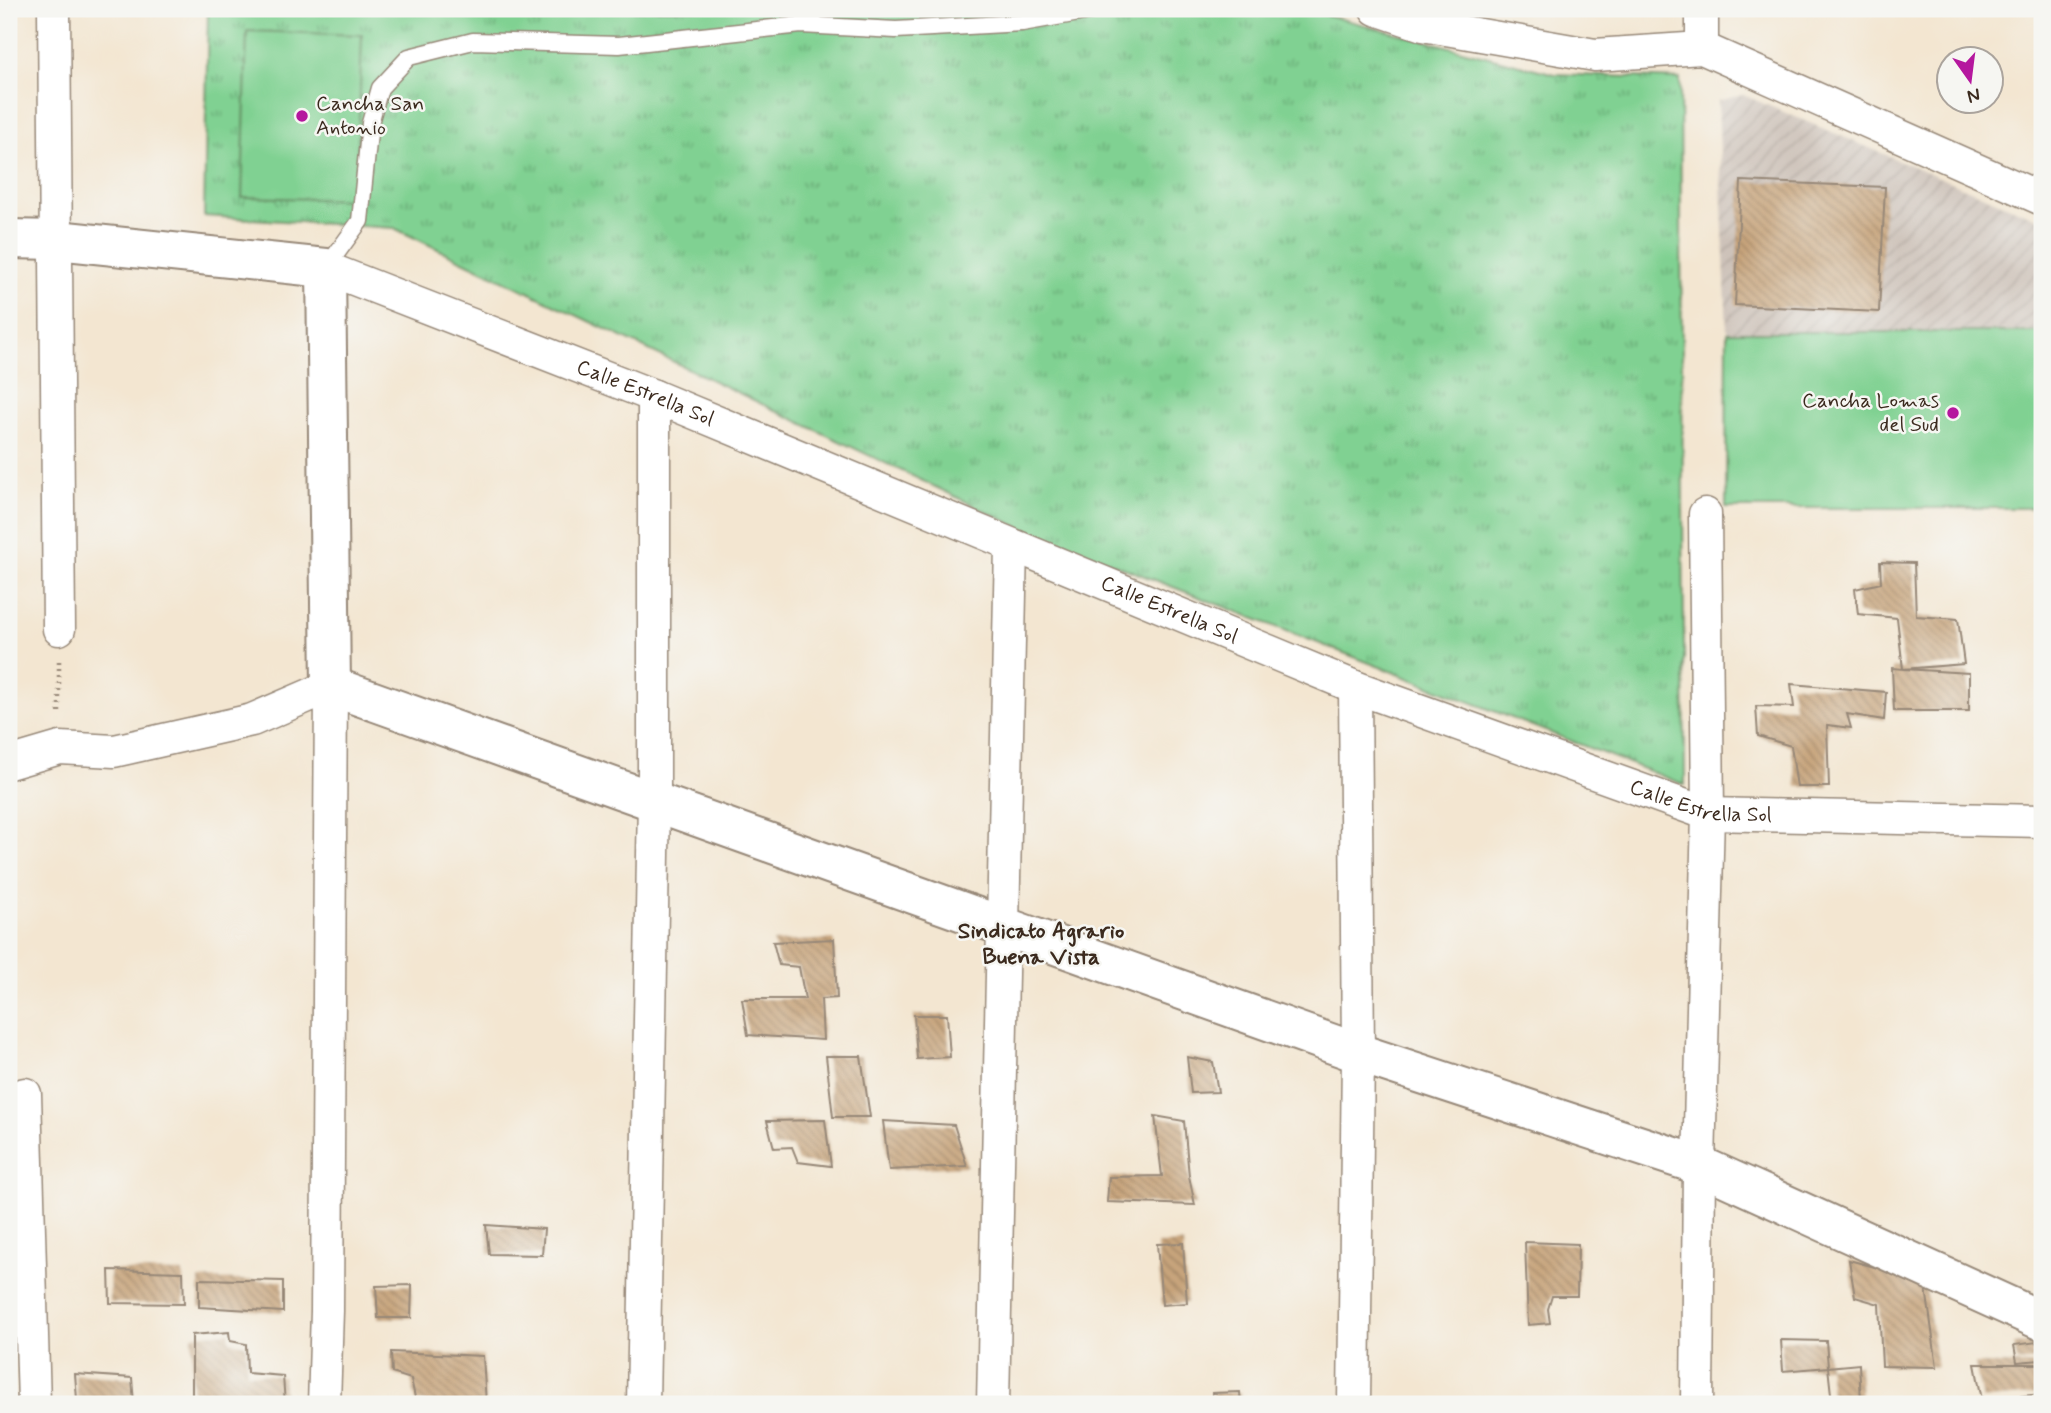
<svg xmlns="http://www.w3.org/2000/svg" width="2051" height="1413" viewBox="0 0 2051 1413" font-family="Mynerve,sans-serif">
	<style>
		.industrial { fill: url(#industrial-furrows) }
		.grass { fill: url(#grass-tufts); stroke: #5e7e58; stroke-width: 2 }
		.pitch { fill: #80d192; stroke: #5e7e58; stroke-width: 2 }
		.building { fill: url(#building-back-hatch) }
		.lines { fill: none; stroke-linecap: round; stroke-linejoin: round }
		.lane-casing { stroke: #978878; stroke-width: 19 }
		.street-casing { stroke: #978878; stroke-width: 35 }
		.secondary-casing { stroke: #978878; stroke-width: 42 }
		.path { stroke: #978878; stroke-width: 4.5; stroke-dasharray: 2 5; stroke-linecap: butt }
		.lane { stroke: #fff; stroke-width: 16 }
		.street { stroke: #fff; stroke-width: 32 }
		.secondary { stroke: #fff; stroke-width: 38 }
		.poi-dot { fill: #b5179e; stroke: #f6f6f2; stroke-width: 2.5 }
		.labels { text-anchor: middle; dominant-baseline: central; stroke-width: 5; stroke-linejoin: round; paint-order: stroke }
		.poi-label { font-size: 21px; fill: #3b2a1e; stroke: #f6f6f2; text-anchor: start }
		.street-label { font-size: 21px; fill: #3b2a1e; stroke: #f6f6f2 }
		.neighbourhood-label { font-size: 23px; font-weight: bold; fill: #3b2a1e; stroke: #f6f6f2 }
	</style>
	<defs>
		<pattern id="industrial-furrows" width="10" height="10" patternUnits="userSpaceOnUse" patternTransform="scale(1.75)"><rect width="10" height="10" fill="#cdc2b9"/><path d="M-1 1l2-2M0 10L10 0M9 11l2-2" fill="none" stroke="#b1a79f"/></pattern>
		<pattern id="grass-tufts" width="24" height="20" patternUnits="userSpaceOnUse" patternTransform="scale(1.75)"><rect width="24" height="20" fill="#80d192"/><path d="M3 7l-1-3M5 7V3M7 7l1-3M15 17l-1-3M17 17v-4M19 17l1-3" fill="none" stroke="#6aaa77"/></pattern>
		<pattern id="building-back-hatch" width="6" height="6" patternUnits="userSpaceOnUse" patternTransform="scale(1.75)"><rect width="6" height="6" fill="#c7a47c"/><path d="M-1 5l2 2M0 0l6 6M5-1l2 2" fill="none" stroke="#a38665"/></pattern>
	</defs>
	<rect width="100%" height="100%" fill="#f6f6f2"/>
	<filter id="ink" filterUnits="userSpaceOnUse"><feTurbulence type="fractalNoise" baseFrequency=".0143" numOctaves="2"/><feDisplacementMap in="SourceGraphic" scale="14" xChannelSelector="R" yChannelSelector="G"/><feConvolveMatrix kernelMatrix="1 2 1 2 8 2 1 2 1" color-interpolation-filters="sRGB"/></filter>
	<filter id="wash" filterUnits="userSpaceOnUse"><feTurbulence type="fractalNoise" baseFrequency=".00686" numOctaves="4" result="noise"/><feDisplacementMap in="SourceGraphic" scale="28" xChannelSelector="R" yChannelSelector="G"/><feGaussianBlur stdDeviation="1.57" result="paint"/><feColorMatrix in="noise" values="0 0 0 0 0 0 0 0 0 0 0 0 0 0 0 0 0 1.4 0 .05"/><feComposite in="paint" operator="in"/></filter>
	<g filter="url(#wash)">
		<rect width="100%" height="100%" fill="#f3e6d1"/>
		<path class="industrial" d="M1743,95L2039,219L2042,232V332H1727L1718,101Z"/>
		<path class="grass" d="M208,9H1303L1555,74L1680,79L1685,785L1023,529L394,228L204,216Z"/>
		<path class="pitch" d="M247,31L362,35L356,200L242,197Z
			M1727,332H2042V508H1726Z"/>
		<g id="blocks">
			<path class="building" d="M1741,181L1885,187L1879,312L1735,305Z
				M1880,562L1914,563L1916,616L1958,619L1964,664L1903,669L1969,673V711H1894L1892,668L1903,669L1897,618L1858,614L1855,589L1881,583Z
				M1791,684L1886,692L1884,720L1847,714L1851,728L1827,725L1829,787H1797L1791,746L1758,736L1756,706L1794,707Z
				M834,939L837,998L821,999L823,1040L748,1035L742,999H805L799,967L779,965L773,942Z
				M914,1015H947L950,1057L917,1059Z
				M826,1056H861L870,1117H833Z
				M1187,1057L1213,1062L1218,1092L1191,1093Z
				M1155,1116L1184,1121L1189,1176L1195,1205L1107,1202L1109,1177L1162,1176Z
				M825,1120L831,1166L798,1162L792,1147L774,1148L767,1121Z
				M883,1121L954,1125L967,1166L889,1170Z
				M486,1225L544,1229L542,1255L489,1254Z
				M1525,1242L1578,1244L1577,1296H1552L1548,1309L1550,1323L1528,1325Z
				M1183,1243L1187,1303L1162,1305L1157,1244Z
				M1849,1260L1925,1281L1937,1367L1882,1366L1879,1304L1855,1297Z
				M109,1270L183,1272L184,1304L110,1303Z
				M199,1279L283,1281V1312L199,1307Z
				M412,1285L411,1318H378L376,1286Z
				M229,1332L230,1341L246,1344L247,1373L283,1376L285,1404H217V1399L192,1398V1335Z
				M1781,1340L1826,1341L1828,1367L1783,1371Z
				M2037,1342L2041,1360L2017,1362L2014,1345Z
				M391,1352L483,1356L486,1404L416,1402L411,1379L392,1373Z
				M1859,1364L1861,1401L1832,1403L1828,1367Z
				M1975,1364H2042V1394L1982,1400Z
				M75,1374L132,1378L134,1404H109L77,1399Z
				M1240,1392L1241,1404H1213L1212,1393Z"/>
		</g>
	</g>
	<g filter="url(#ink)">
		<use href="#blocks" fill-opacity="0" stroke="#978878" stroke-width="2"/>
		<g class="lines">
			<defs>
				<path id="lane" d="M326,268L360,221L370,123L380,88L409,57L473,41L619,45L801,25L896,30L1022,23L1102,9"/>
				<g id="street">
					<path d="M54,9L59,629"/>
					<path d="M1376,9L1423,25L1595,55L1702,48L2042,199"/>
					<path d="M1702,48V9"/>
					<path id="s1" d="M326,268L654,396L1355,687L1708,814L2042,821"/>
					<path d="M9,763L60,748L114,751L252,720L331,686L327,1311L324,1404"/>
					<path d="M9,1099L25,1094L34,1404"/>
					<path d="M643,1404L654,800V396"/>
					<path d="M993,1404L1011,545"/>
					<path d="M1354,1404L1358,1053L1355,687"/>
					<path d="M1697,1404L1699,1165L1708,814L1705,514"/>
				</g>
				<path id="secondary" d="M9,239L57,240L326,268L331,686L1358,1053L1699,1165L2042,1321"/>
			</defs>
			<use href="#lane" class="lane-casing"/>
			<use href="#street" class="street-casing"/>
			<use href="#secondary" class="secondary-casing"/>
			<path class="path" d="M59,661V715"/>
			<use href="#lane" class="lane"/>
			<use href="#street" class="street"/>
			<use href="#secondary" class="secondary"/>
		</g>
	</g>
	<g class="poi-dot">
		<circle cx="302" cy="116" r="7"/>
		<circle cx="1953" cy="413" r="7"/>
	</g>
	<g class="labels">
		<g class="poi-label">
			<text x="316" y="104">Cancha San<tspan x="316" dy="24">Antonio</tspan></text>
			<text x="1939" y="401" text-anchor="end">Cancha Lomas<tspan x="1939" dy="24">del Sud</tspan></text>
		</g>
		<g class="street-label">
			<text stroke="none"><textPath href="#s1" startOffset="343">Calle Estrella Sol</textPath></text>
			<text stroke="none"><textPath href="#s1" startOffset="910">Calle Estrella Sol</textPath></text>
			<text stroke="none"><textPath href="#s1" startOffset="1477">Calle Estrella Sol</textPath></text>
		</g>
		<g class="neighbourhood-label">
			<text x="1041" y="932">Sindicato Agrario<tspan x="1041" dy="26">Buena Vista</tspan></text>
		</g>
	</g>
	<rect width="2051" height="1413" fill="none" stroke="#f6f6f2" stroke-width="35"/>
	<g transform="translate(1970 80) rotate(166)"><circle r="33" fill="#f6f6f2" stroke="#aba49d" stroke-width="2"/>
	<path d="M0-5L12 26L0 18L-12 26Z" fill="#b5179e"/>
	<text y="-10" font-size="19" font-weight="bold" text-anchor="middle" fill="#3b2a1e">N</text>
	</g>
</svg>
